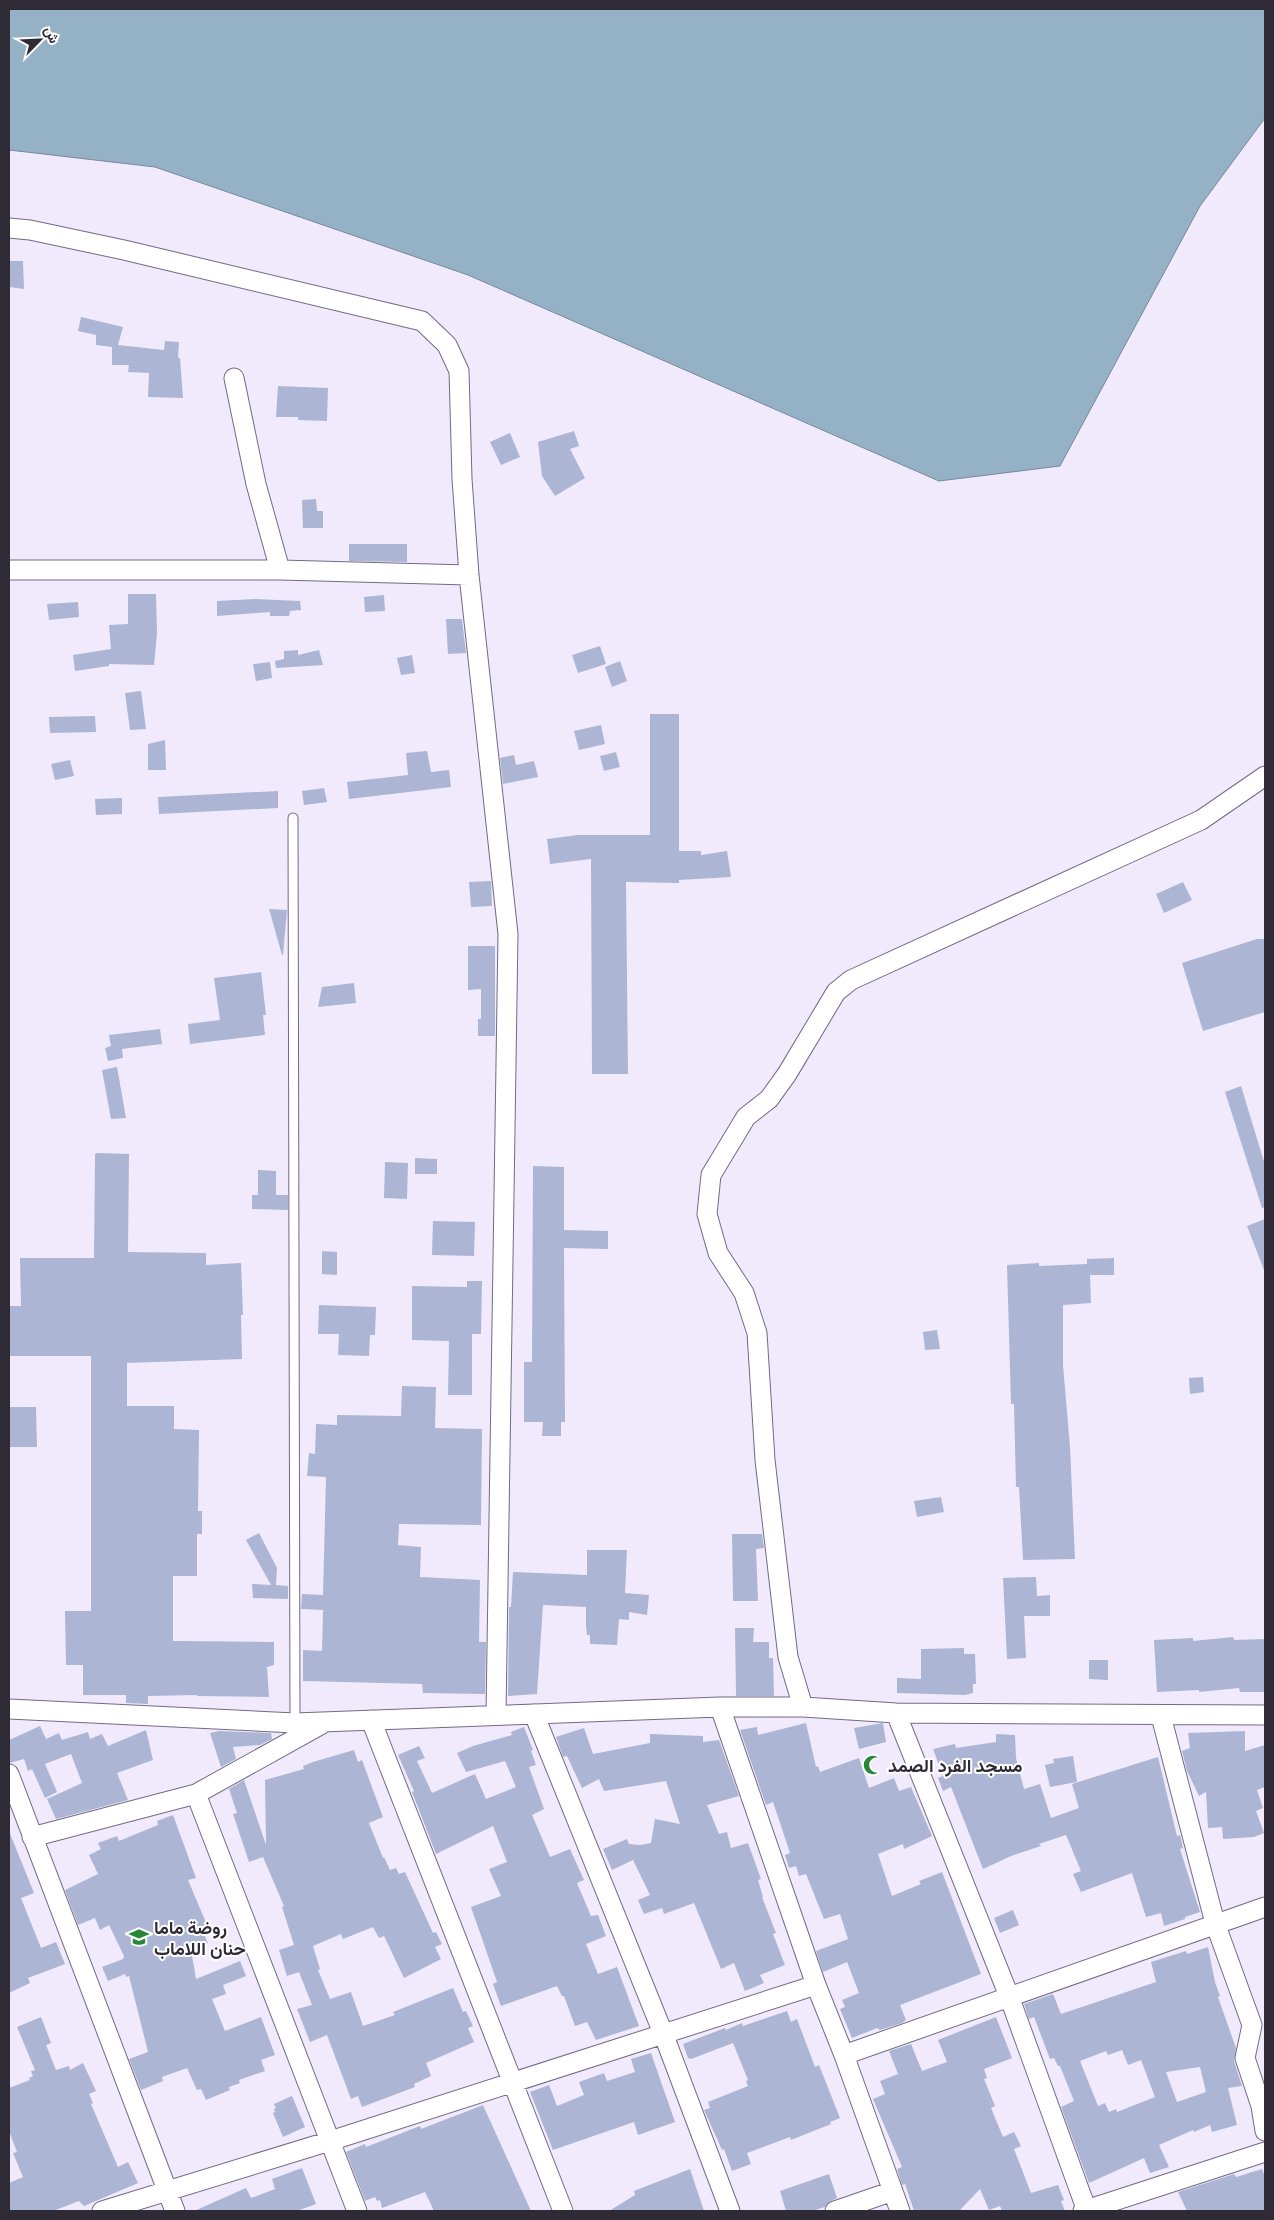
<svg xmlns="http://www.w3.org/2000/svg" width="1274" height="2220" viewBox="0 0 1274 2220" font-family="'Archivo Narrow',Vazirmatn,sans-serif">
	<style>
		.water { fill: #95b1c5; stroke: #76899a }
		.building { fill: #acb5d3; fill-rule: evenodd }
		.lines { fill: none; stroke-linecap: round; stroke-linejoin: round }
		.service-casing { stroke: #746984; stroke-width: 11 }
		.minor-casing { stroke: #746984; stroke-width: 21 }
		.service { stroke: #fff; stroke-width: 9 }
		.minor { stroke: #fff; stroke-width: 19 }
		.labels { text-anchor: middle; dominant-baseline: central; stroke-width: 4; stroke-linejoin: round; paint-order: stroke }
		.poi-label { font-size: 18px; font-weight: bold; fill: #2f2b36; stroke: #fff; text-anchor: start }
	</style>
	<rect width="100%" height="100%" fill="#f1eafd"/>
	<path class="water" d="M9,9H1265V118L1200,206L1060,466L939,481L468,275L155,167L9,150Z"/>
	<path class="building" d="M9,261H23L24,289L9,287Z
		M81,317L123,327L118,345L164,350L165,341L179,342L178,358H180L183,398L148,397L149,373L128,372L129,365H112V347L96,345V335L78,331Z
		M278,386L328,388L327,421L298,420V417H276Z
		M574,431L579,446L570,449L585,478L555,496L542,476L538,442Z
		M510,433L520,457L501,465L490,442Z
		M316,499L317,511H323V528H303L302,500Z
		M349,544H407V562L349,561Z
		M128,594H156L157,633L154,665L109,664V666L75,671L73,655L111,649L109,625L128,624Z
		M384,595L385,611L365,612L364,597Z
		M255,599L300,601L301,610L290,611L289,616H270V612L217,616V601Z
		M78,602L79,617L49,620L47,604Z
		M446,619H462L466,653L448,654Z
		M600,646L606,664L578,673L572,655Z
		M298,650V655L319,650L323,665L276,668L275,661L284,659V651Z
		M412,655L415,673L401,675L397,658Z
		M620,661L627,681L612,687L605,667Z
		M270,662L272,678L256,681L253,664Z
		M141,691L146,729L130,730L125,693Z
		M650,714H679V851H701V855L727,851L731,877L679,880V883L626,882L628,1074H592L591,859L550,864L547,839L578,835H650Z
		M95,716L96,732L50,733L49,717Z
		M601,725L605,744L579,750L574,731Z
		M165,740L166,770H148V744Z
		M427,751L431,772L449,770L451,787L349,799L347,782L408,775L406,753Z
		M616,752L620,767L604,771L600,756Z
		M514,755L516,765L534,761L538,777L503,784L500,758Z
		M70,760L74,776L55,780L51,764Z
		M324,788L327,802L304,805L302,791Z
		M278,791V808L159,814L158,797Z
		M122,798V814L96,815L95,799Z
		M491,881L492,906L471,907L469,882Z
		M1183,882L1192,900L1164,913L1156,894Z
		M269,909L287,910L283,955H282Z
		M1257,939H1265V1012L1203,1031L1182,963Z
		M468,946H495V1036H478V1019H481V989L468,990Z
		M261,972L266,1015H263L265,1035L190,1044L188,1024L220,1020L214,978Z
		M354,983L356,1003L318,1007L322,987Z
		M160,1029L162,1044L122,1049L123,1058L108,1061L105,1048L111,1046L109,1035Z
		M117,1067L126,1118L111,1119L102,1070Z
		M1241,1086L1265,1165V1207L1262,1208L1225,1092Z
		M97,1153L129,1154L128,1252L206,1253V1265L241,1263L243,1315H241L242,1359L127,1363V1406H174V1429L199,1430L198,1511H202V1534H197V1576H173V1641L274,1642V1665L267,1667L269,1697L197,1696V1695L148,1696V1704L126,1703V1695H83V1665H66L65,1611H91V1356H9V1306H21L20,1258H94L95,1154Z
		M415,1158L437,1159V1174H415Z
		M385,1162L408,1163L407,1199L384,1198Z
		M533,1166L564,1167V1230L608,1231V1249L564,1248L565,1422H561V1436H542L543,1422H524V1362H532Z
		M258,1170L276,1171V1195H288V1210L252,1209V1195H258Z
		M1265,1219V1270H1264L1247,1226Z
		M433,1221L475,1222L474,1256L432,1255Z
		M322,1251L337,1252V1275L322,1274Z
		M1114,1258V1275H1090L1091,1303L1063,1305V1365L1070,1447L1075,1559L1023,1560L1019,1487H1016L1014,1404H1011L1007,1265L1039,1263V1266L1087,1264V1259Z
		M467,1281H482L481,1334H472V1395H448L449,1341L412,1340V1286L467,1287Z
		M319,1305L376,1307L375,1335H370L369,1356L338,1355L339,1334H318Z
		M937,1330L940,1349L925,1350L923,1332Z
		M1203,1377L1204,1392L1190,1394L1189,1378Z
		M402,1386L436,1387L435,1428L482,1429L481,1525L399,1524L398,1545L421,1547L420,1577L480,1580L479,1642H486L485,1694L423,1693L422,1684L303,1681V1650L322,1651L323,1610L301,1609L302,1594L323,1595L326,1477L307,1476L309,1453L315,1454L316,1424L337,1425V1415L401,1416Z
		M9,1407H36L37,1447H9Z
		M941,1497L944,1512L917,1517L914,1501Z
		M259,1533L277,1568L276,1585L288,1586V1599L253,1598L252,1584L271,1585L246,1540Z
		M732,1534H762L764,1548L756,1549L758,1601H733Z
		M587,1550H627L625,1593L649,1595L647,1615L629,1612V1620L619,1619L617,1645L590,1644V1635H587L586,1626V1607L543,1605L537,1694L508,1696L509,1607H511L513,1572L587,1575Z
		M1036,1577L1037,1596L1050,1595V1616H1024L1026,1658L1007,1659L1003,1578Z
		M735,1628H754L753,1642H769V1658H773L774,1696H736Z
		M1233,1637L1234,1640L1265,1639V1692H1240L1239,1688L1199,1692V1690L1157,1692L1154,1640L1193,1638V1641Z
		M964,1648V1654H975L976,1684H973V1693L965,1695L897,1693V1678L921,1679V1649Z
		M1089,1660H1108V1680L1089,1679Z
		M806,1723L816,1767L818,1766L820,1772L859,1758L869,1788L894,1778L899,1791L911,1787L932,1836L904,1849L903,1844L878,1854L892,1896L921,1884L919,1881L942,1872L981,1974L900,2005L906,2020L902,2023L880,2030L877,2028L852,2038L840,2009L845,2007L842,2000L859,1993L847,1962L823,1972L816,1951L848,1939L840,1914L824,1919L806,1874L799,1876L796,1866L789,1868L785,1855L790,1853L773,1802L766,1805L740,1730L757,1727L758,1735Z
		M883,1723L886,1742L859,1749L854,1728Z
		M40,1726L46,1739L59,1733L62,1740L88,1732L90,1739L102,1734L108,1746L146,1730L153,1760L117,1773L128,1800L56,1819L47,1799L82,1783L71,1754L45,1764L57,1792L45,1798L32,1769L28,1771L24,1759L9,1763V1740Z
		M524,1727L533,1750L531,1751L536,1765L529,1767L544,1809L532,1815L550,1857L570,1849L584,1880L577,1883L591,1916L598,1915L606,1936L586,1944L598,1974L617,1967L639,2026L596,2040L587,2022L575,2026L564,1996H562L557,1986L501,2006L493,1984L497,1982L471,1907L501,1896L489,1869L507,1862L493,1826L436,1854L412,1792L414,1791L398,1755L419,1746L425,1758L417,1761L432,1793L475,1774L486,1799L516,1787L505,1761L466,1772L457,1753L473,1746L512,1735L511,1732Z
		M584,1728L593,1754L650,1743V1734L703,1736V1742L719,1740L739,1796L707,1805L719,1834L727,1832L731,1848L748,1843L761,1879L758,1880L763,1897H762L776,1933L773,1934L785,1965L760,1975L764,1983L745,1991L734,1963L721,1969L694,1903L664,1914L662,1908L644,1914L638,1900L650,1895L633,1860L612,1870L603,1849L627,1839L629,1844L640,1845L651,1843L655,1819L680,1824L666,1781L604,1791L599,1779L582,1788L567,1756L563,1757L556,1737Z
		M219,1731L271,1733L272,1739L260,1745L233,1747L236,1759L221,1767L210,1733Z
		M1245,1731V1751L1265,1745V1787L1257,1790L1263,1808L1256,1811L1264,1833L1254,1837L1223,1839L1222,1827L1208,1828L1206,1792L1199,1796L1187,1771L1182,1751L1190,1748L1188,1733Z
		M996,1734L1015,1735L1016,1758L1024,1789L1040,1784L1051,1818L1079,1808L1072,1784L1158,1757L1177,1836L1180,1835L1183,1848L1180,1849L1200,1912L1185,1917V1919L1164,1926L1161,1913L1146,1917L1132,1873L1081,1892L1073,1874L1081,1871L1066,1835L1039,1844L1041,1846L1011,1856L983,1869L951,1787L943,1791L938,1778L943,1776L933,1749L955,1744L956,1748L996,1742Z
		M354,1750L358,1762L362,1760L383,1817L369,1823L383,1858L384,1857L390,1870L396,1868L399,1874L405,1872L433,1933L436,1932L442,1944L435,1947L441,1959L404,1978L384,1936L379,1938L373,1927L343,1939L341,1934L313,1946L320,1969L318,1970L330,1999L351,1992L363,2026L395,2015L393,2012L453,1988L463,2012L466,2011L473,2026L468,2028L474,2042L426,2063L431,2076L414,2084L415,2087L362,2107L358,2096L351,2099L327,2035L310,2042L297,2009L312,2005L299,1972L287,1976L279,1950L294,1945L282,1907L284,1906L263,1857L249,1862L233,1814L237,1813L229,1789L244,1780L266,1845L265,1780L304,1769L303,1766L313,1762Z
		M1073,1756L1077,1782L1050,1787L1045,1765L1054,1763L1053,1759Z
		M173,1815L196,1878L188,1880L210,1932L204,1934L208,1943L191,1950L196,1979L240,1961L246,1976L223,1985L226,1994L212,1999L225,2031L261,2017L275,2055L261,2060L265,2071L239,2080L240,2083L229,2087L230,2090L206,2100L201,2089L197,2090L187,2068L162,2077L163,2081L141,2090L129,2059L148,2052L129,1976L126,1977L125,1974L108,1981L102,1967L123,1959L124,1956L109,1925L100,1930L95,1918L78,1925L65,1890L98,1874L89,1855L101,1849L98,1843L117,1836L119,1841L158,1825L157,1821Z
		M9,1831L34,1893L21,1898L41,1948L56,1942L65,1964L28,1978L30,1983L9,1993Z
		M1013,1910L1019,1925L1000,1933L994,1918Z
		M1208,1947L1215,1982L1220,1996L1218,1997L1236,2048L1234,2061L1242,2086L1228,2088L1237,2125L1212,2132L1210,2125L1194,2132L1193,2130L1159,2145L1169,2167L1150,2173L1144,2158L1089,2183L1061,2107L1074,2101L1060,2066H1058L1054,2058L1050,2059L1034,2017L1029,2019L1024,2004L1053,1994L1061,2014L1156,1982L1151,1962L1186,1951L1187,1954ZM1122,2050L1128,2065L1141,2060L1155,2097L1117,2112L1116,2109L1109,2112L1105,2103L1098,2106L1080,2061L1106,2051L1108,2055ZM1200,2067L1206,2092L1177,2102L1166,2072Z
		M787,2011L791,2022L797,2019L815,2067L819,2065L840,2118L830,2122L831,2124L791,2140L790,2137L747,2153L751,2164L732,2171L724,2149L722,2150L704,2110L710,2108L708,2102L748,2086L746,2081L748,2080L733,2043L691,2059L688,2058L683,2044L725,2028L726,2030L742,2023L743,2026Z
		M41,2017L51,2043L46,2045L56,2070L69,2066L70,2070L83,2063L96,2091L89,2094L93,2103L91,2104L118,2167L128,2162L138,2183L84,2206L79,2201L53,2211H9V2183L23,2177L13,2153L17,2152L9,2131V2088L30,2080L29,2078L33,2076L31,2071L35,2070L17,2027Z
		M996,2017L1012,2058L984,2069L987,2078L984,2079L995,2106L991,2108L1003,2137L1014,2132L1021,2146L1014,2149L1031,2193L1058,2185L1064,2200L1061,2201L1065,2211H1002L1000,2206L989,2210L980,2189L959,2211H914L905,2184L902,2185L897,2169L902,2167L873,2099L885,2094L880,2081L898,2074L889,2051L911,2044L922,2071L947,2062L938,2040Z
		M651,2053L675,2122L638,2135L634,2122L553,2150L530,2092L549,2085L557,2106L584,2095L579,2082L604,2073L607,2081L635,2072L631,2059Z
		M292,2096L305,2127L283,2137L273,2113L275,2112L274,2109L276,2108L274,2104Z
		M483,2105L531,2211H434L425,2192L382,2208L380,2200L377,2201L375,2197L365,2201L346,2152L365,2144L366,2147L420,2126L421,2129Z
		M302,2168L316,2204L297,2211H194L246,2188L251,2198L275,2189L272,2179Z
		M690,2169L704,2211H609L635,2195L634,2191Z
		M1262,2169L1265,2177V2211H1187L1178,2192L1234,2174L1236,2177Z
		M829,2174L837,2198L831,2201L825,2207L812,2211H786L780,2191Z"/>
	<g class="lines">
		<defs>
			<path id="service" d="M293,818L295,1723"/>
			<path id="minor" d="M9,228L30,230L124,250L422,321L447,345L459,371L462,479L469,575L508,934L496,1714
				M234,378L256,484L280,570
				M9,570H280L469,575
				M720,1707L816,1985L844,2055L900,2211
				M803,1707L788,1657L765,1460L757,1333L744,1293L718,1253L707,1214L711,1175L746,1117L769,1099L787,1074L836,992L851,980L1201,820L1265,776
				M9,1709L295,1723L720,1707H803L896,1713L1265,1715
				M896,1713L1009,1996L1087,2211
				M534,1714L663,2033L730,2211
				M1161,1716L1215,1923L1252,2025L1245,2058L1261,2106L1265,2131
				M371,1720L563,2211
				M9,1774L175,2211
				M196,1794L357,2211
				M32,1837L196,1794L322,1724
				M844,2055L1265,1907
				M102,2211L330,2141L816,1985
				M835,2211L893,2191
				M1083,2211L1265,2152"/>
		</defs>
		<use href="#service" class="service-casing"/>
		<use href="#minor" class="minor-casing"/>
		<use href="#service" class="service"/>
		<use href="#minor" class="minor"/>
	</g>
	<defs>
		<symbol id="mosque-bare" viewBox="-9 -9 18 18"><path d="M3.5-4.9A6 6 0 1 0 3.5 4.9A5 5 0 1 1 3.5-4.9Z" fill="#2a8637" stroke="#fff" stroke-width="2.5" paint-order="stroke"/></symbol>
		<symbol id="school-bare" viewBox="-9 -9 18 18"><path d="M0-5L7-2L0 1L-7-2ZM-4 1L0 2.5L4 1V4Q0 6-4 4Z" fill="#2a8637" stroke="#fff" stroke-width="2.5" paint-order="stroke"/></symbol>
	</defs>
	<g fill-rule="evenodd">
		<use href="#mosque-bare" x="859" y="1751" width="28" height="28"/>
		<use href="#school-bare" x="125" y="1923" width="28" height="28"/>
	</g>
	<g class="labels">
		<g class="poi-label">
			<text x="888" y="1765">مسجد الفرد الصمد</text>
			<text x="154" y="1927">روضة ماما<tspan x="154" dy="21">حنان اللاماب</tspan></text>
		</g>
	</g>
	<rect width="1274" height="2220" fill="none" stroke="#2f2b36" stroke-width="20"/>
	<g transform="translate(40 40) rotate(66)" stroke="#ffffff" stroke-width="4" paint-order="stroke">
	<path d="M0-4L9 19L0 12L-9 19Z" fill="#2f2b36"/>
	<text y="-8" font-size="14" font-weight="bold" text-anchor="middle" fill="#2f2b36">ش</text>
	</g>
</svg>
